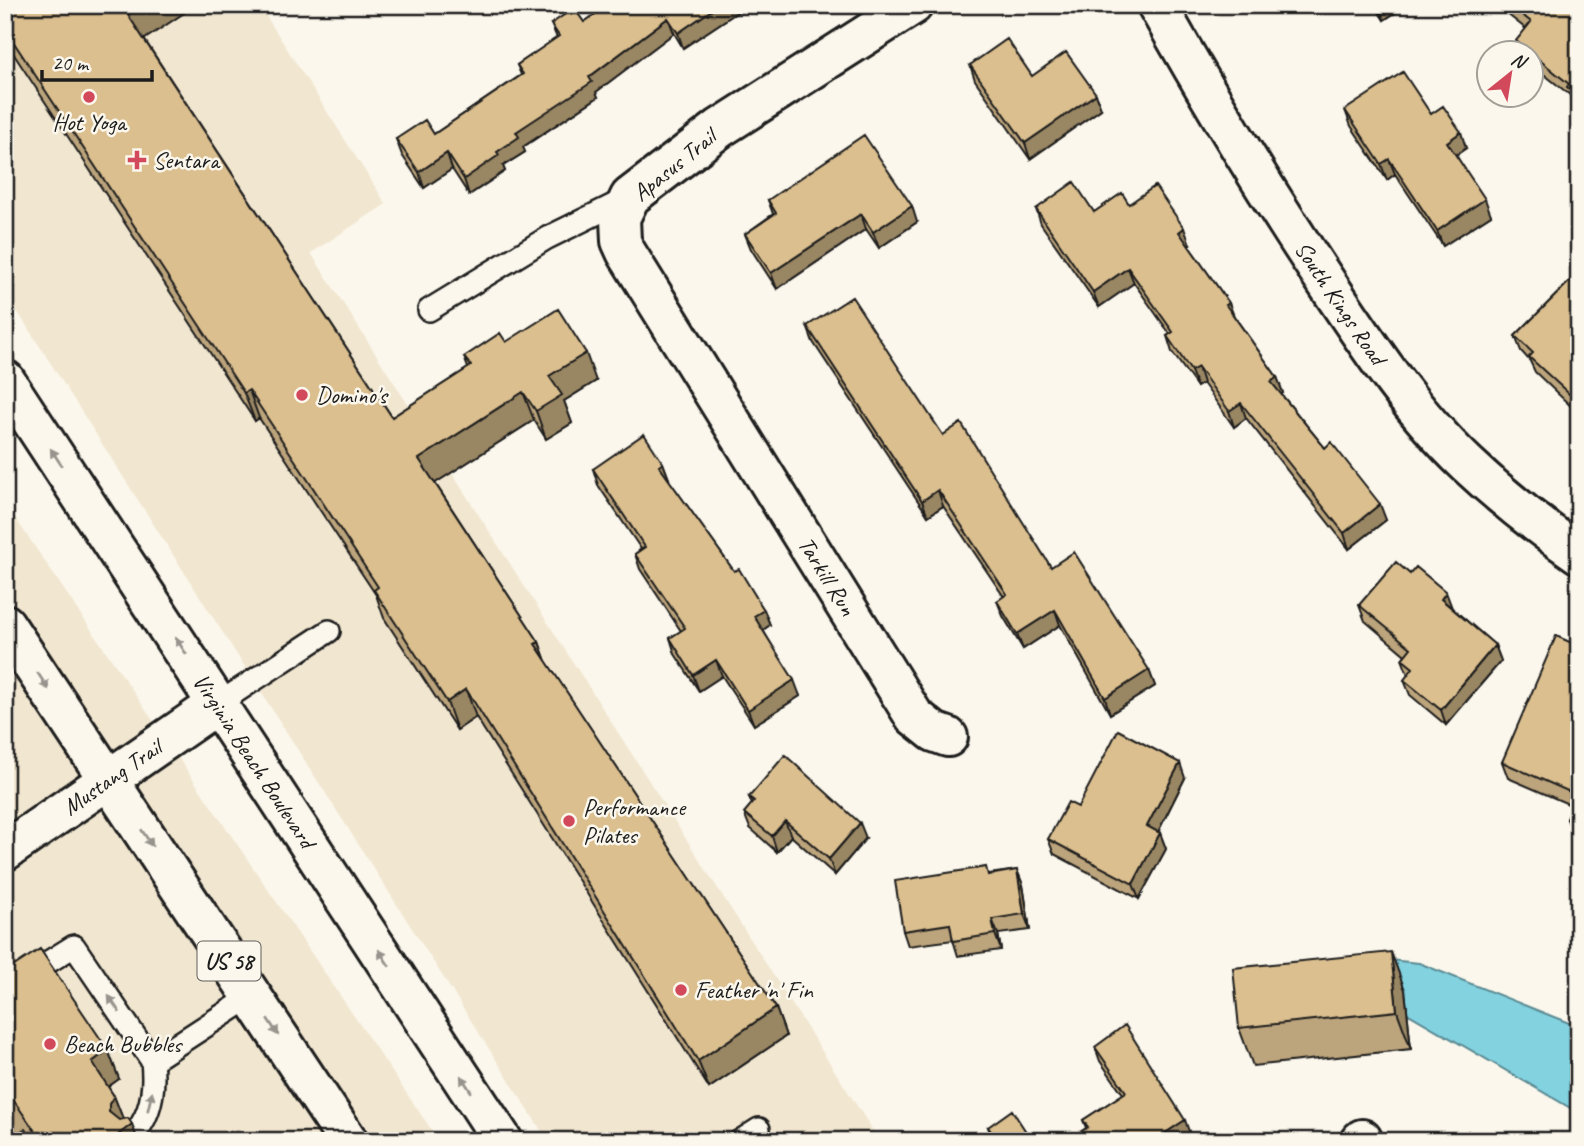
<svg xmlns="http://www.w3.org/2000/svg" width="1584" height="1146" viewBox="0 0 1584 1146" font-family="Caveat,sans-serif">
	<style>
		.built { fill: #f1e6d0 }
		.water { fill: #83d2e0; stroke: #5a8992; stroke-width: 2 }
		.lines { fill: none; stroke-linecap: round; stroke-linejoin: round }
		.service-casing { stroke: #1c1c1c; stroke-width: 26 }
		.minor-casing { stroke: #1c1c1c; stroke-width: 44 }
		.primary-casing { stroke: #1c1c1c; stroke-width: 44 }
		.service { stroke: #fbf7ec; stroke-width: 21 }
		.minor { stroke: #fbf7ec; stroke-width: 38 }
		.primary { stroke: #fbf7ec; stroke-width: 38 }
		.wall { fill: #bca47b; stroke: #1c1c1c; stroke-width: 2 }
		.shaded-wall { fill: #998664; stroke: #1c1c1c; stroke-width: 2 }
		.building { fill: #dbbf8f; stroke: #1c1c1c; stroke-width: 2 }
		.oneway { fill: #97948e }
		.poi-dot { fill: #d1495b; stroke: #fbf7ec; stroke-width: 2.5 }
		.labels { text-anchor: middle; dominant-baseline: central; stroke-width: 5; stroke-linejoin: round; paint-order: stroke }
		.shield { fill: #fbf7ec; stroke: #5f5e5a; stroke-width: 2 }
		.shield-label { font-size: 23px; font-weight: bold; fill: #1c1c1c }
		.poi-label { font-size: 24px; fill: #1c1c1c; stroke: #fbf7ec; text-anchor: start }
		.street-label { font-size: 24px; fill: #1c1c1c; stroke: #fbf7ec }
	</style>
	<rect width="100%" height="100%" fill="#fbf7ec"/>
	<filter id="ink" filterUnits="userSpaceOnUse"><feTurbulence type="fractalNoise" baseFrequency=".0143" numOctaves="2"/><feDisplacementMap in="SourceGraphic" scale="14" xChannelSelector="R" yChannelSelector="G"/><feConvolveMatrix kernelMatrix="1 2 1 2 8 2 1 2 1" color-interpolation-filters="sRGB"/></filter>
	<g filter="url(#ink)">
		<path class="built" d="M5,5H259L386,204L311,253L877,1137L872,1141H548L5,292Z
			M5,503L439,1141H5Z"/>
		<path class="water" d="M1379,959L1419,963L1579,1027V1113L1357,984Z"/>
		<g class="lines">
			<defs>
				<path id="service" d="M429,310L547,238L628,198
					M219,703L329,631
					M5,989L74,946L152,1061C155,1088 152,1116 132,1136
					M152,1061L252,996
					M740,1141L759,1129"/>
				<g id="minor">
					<path id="s1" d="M913,5L720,128L630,197L620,218L621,241L626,252L914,716L934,732L948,737"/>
					<path id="s2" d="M1157,5C1211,101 1267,194 1328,285C1370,348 1412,412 1467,464C1502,497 1540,527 1579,554"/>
					<path id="s3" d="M5,851L219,703"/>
					<path d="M1360,1141L1362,1139"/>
				</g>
				<g id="primary">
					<path id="s4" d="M5,380L503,1141"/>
					<path d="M5,624L348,1141"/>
				</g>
			</defs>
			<use href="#service" class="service-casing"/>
			<use href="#minor" class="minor-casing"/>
			<use href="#primary" class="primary-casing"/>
			<use href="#service" class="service"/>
			<use href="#minor" class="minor"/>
			<use href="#primary" class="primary"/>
		</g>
		<path class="wall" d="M5,5L144,39L392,417L468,368L464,357L506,342L596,381L564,401L572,423L546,439L534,420L435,483L539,642L546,661L776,1008L786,1036L709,1088L476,717L457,730L384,618L376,595L259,418L255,421L5,41Z
			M748,5L683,48L674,33L596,92L598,97L523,147L525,152L503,166L505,171L469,195L452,169L424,188L402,155L396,139L434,134L521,75L517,65L557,38L551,24L584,22Z
			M1374,5H1407L1384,20Z
			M1500,5H1579V107L1572,102L1570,95L1531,64V52H1520L1516,41L1526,29L1502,10Z
			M970,65L1032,76L1101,109L1030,159L975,80Z
			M1345,110L1431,114L1466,148L1456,155L1491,215L1443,246L1395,174L1387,180L1351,126Z
			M768,200L917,222L879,248L866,229L777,289L751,249L745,234L773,214Z
			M1129,204L1190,244L1188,245L1229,303L1234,316L1277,377L1283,393L1281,394L1325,448L1386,520L1349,549L1246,418L1234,427L1203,383L1197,387L1172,352L1167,336L1170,334L1134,283L1099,307L1041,224L1036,209L1094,212Z
			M1579,272V414L1535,372L1530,361L1521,351L1515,336Z
			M807,326L943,435L1051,567L1149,670L1155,686L1110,714L1060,625L1023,649L1003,616L997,601L1004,597L943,506L928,516L813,342Z
			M663,463L669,479H668L734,571L764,610L770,625L763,630L800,696L754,725L722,676L699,691L675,654L670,638L681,631L640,569L635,554L641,549L598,485L593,469Z
			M1359,605L1452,608L1495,645L1501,661L1446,725L1410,695L1404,680L1408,675L1402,659L1405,655L1365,621Z
			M1579,646V837L1573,835L1567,819L1573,806L1508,778L1502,762Z
			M1185,778L1158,832L1160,833L1166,849L1139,899L1054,854L1048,839L1078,807Z
			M749,797L866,838L835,875L791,836L777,852L750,828L744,813L752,804Z
			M1017,870L1023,885L1030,930L998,934L1001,950L958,956L953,940L908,946L903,931L989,874Z
			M5,972L108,1050L119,1079L108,1087L114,1096L123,1119L138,1141H33L25,1129L5,1141Z
			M1405,990L1411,1049L1253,1066L1239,1028Z
			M1095,1047L1190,1134L1180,1141H1067L1086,1128L1083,1120L1123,1094L1100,1061Z
			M988,1127L1032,1141H993Z"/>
		<path class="shaded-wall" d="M143,5H196L139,43L128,15Z
			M719,5H748L683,48L678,33Z
			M1379,5H1407L1384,20Z
			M668,18L674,33L596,92L598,97L523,147L525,152L503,166L505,171L469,195L464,179L497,152L516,132Z
			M1096,94L1101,109L1030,159L1025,143Z
			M1461,132L1466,148L1453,157L1447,142Z
			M447,153L452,169L424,188L419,172Z
			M1389,159L1395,174L1387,180L1381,164Z
			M1485,199L1491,215L1443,246L1437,231Z
			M912,206L917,222L879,248L873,232Z
			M861,214L866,229L777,289L771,273Z
			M1184,228L1190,244L1185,247L1179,232Z
			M1128,268L1134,283L1099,307L1093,292Z
			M586,353L596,381L564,401L572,423L546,439L536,411L549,376Z
			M1198,367L1203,383L1197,387L1191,371Z
			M1277,377L1283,393L1277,397L1271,382Z
			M249,390L259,418L255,421L244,393Z
			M523,392L534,420L429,487L419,459Z
			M1241,403L1246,418L1234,427L1229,411Z
			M663,463L669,479L664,481L659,466Z
			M938,490L943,506L928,516L922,501Z
			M1380,504L1386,520L1349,549L1344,533Z
			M1446,592L1452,608L1441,599Z
			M764,610L770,625L760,632L754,616Z
			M1055,610L1060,625L1023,649L1017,634Z
			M539,642L549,670L535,644Z
			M1495,645L1501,661L1446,725L1441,710Z
			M716,660L722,676L699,691L693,675Z
			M1149,670L1155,686L1110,714L1105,698Z
			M794,680L800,696L754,725L748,710Z
			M466,689L476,717L457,730L447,702Z
			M1180,763L1185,778L1153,842L1147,826Z
			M785,821L791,836L777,852L772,836Z
			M860,823L866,838L835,875L829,859Z
			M1160,833L1166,849L1139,899L1133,884Z
			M1017,870L1023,885L1030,930L1024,914Z
			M992,919L998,934L1001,950L995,934Z
			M1391,952L1405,990L1411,1049L1397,1011Z
			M776,1008L786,1036L709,1088L698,1061Z
			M108,1050L119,1079L102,1091L92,1062Z
			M114,1096L125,1124H132L138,1141H110L109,1104Z
			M1185,1120L1190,1134L1180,1141H1153Z"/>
		<path class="building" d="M5,5H143L128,15L392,417L471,366L464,357L500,333L506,342L558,309L586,353L549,376L562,395L536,411L523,392L419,459L539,642L535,644L776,1008L698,1061L466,689L447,702L374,590L378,587L249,390L244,393L5,29Z
			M608,5H719L678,33L668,18L589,77L592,82L516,132L519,137L497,152L499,155L464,179L447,153L419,172L396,139L425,120L434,134L523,74L517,65L559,36L551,24L574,8L584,22Z
			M1510,5H1579V96L1567,87L1569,84L1516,41L1531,22Z
			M1007,39L1032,76L1066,52L1096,94L1025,143L970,65Z
			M1403,72L1431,114L1443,106L1461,132L1447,142L1485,199L1437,231L1389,159L1381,164L1345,110Z
			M864,135L912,206L873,232L861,214L771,273L745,234L776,213L768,200Z
			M1074,182L1094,212L1122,193L1129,204L1155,186L1184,228L1179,232L1229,303L1226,305L1277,377L1271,382L1325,448L1331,442L1380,504L1344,533L1241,403L1229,411L1198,367L1191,371L1167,336L1173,332L1128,268L1093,292L1036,209Z
			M1579,272V403L1529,357L1533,353L1515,336Z
			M852,297L943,435L961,423L1051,567L1074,552L1149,670L1105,698L1055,610L1017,634L997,601L1007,594L938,490L922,501L807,326Z
			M644,434L663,463L659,466L734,571L739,569L764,610L754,616L794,680L748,710L716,660L693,675L670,638L685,628L635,554L645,547L593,469Z
			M1396,562L1410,574L1416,567L1446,592L1441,599L1495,645L1441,710L1404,680L1413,668L1402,659L1411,648L1359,605Z
			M1556,636L1579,646V682L1577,686H1579V824L1567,819L1577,795L1502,762Z
			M1118,730L1180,763L1147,826L1160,833L1133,884L1048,839L1068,802L1078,807Z
			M785,755L860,823L829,859L785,821L772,836L744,813L754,801L749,797Z
			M986,867L988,875L1017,870L1024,914L992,919L995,934L953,941L950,924L903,931L895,881Z
			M40,949L108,1050L92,1062L114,1096L109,1104V1112L119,1120L128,1118L132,1124L110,1141H42L14,1101L5,1106V972Z
			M1391,952L1397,1011L1239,1028L1233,968Z
			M1125,1025L1185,1120L1153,1141H1067L1088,1127L1083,1120L1126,1092L1095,1047Z
			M1012,1110L1032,1141H998L988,1127Z
			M1468,1131L1476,1141H1454Z"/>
		<defs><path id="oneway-solid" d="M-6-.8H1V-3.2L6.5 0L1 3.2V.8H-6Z" transform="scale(1.75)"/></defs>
		<g class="oneway">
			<use href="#oneway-solid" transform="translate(56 457) rotate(-123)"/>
			<use href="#oneway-solid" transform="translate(181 646) rotate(-123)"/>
			<use href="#oneway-solid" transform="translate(43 681) rotate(57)"/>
			<use href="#oneway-solid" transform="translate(147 838) rotate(56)"/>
			<use href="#oneway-solid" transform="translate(384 958) rotate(-123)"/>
			<use href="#oneway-solid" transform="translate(114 1004) rotate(-124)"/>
			<use href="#oneway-solid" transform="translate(273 1027) rotate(57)"/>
			<use href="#oneway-solid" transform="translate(466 1084) rotate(-123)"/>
			<use href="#oneway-solid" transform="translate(150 1101) rotate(-77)"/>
		</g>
	</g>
	<g class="poi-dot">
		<circle cx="89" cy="97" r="7"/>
		<path d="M133.5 149.5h7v7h7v7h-7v7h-7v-7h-7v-7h7z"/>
		<circle cx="302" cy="395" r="7"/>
		<circle cx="569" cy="821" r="7"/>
		<circle cx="681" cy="990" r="7"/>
		<circle cx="50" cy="1044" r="7"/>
	</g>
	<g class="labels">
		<rect class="shield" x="197.5" y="941.5" width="63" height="39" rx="5"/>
		<g class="shield-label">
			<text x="229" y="961">US 58</text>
		</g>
		<g class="poi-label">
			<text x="89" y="122" text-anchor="middle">Hot Yoga</text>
			<text x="153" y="160">Sentara</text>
			<text x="316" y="395">Domino's</text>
			<text x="583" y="807">Performance<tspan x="583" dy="28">Pilates</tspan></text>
			<text x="695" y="990">Feather 'n' Fin</text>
			<text x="64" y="1044">Beach Bubbles</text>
		</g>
		<g class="street-label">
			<text transform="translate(674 165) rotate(-39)">Apasus Trail</text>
			<text stroke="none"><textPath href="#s2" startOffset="350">South Kings Road</textPath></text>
			<text stroke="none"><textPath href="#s1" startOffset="782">Tarkill Run</textPath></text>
			<text stroke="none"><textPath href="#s4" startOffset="455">Virginia Beach Boulevard</textPath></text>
			<text stroke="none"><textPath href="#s3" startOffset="130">Mustang Trail</textPath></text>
		</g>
	</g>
	<rect width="1584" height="1146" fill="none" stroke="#fbf7ec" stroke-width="28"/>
	<rect x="14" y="14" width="1556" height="1118" fill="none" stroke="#1c1c1c" stroke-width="2.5" filter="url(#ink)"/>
	<g transform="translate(1510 74) rotate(30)"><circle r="33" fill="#fbf7ec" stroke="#a29f99" stroke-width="2"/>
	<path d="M0-5L12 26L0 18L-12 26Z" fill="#d1495b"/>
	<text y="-10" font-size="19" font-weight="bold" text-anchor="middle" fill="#1c1c1c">N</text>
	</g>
	<path d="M42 70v10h110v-10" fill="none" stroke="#1c1c1c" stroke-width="3.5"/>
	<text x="52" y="70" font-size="21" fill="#1c1c1c" stroke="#fbf7ec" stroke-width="5" paint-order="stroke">20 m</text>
</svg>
